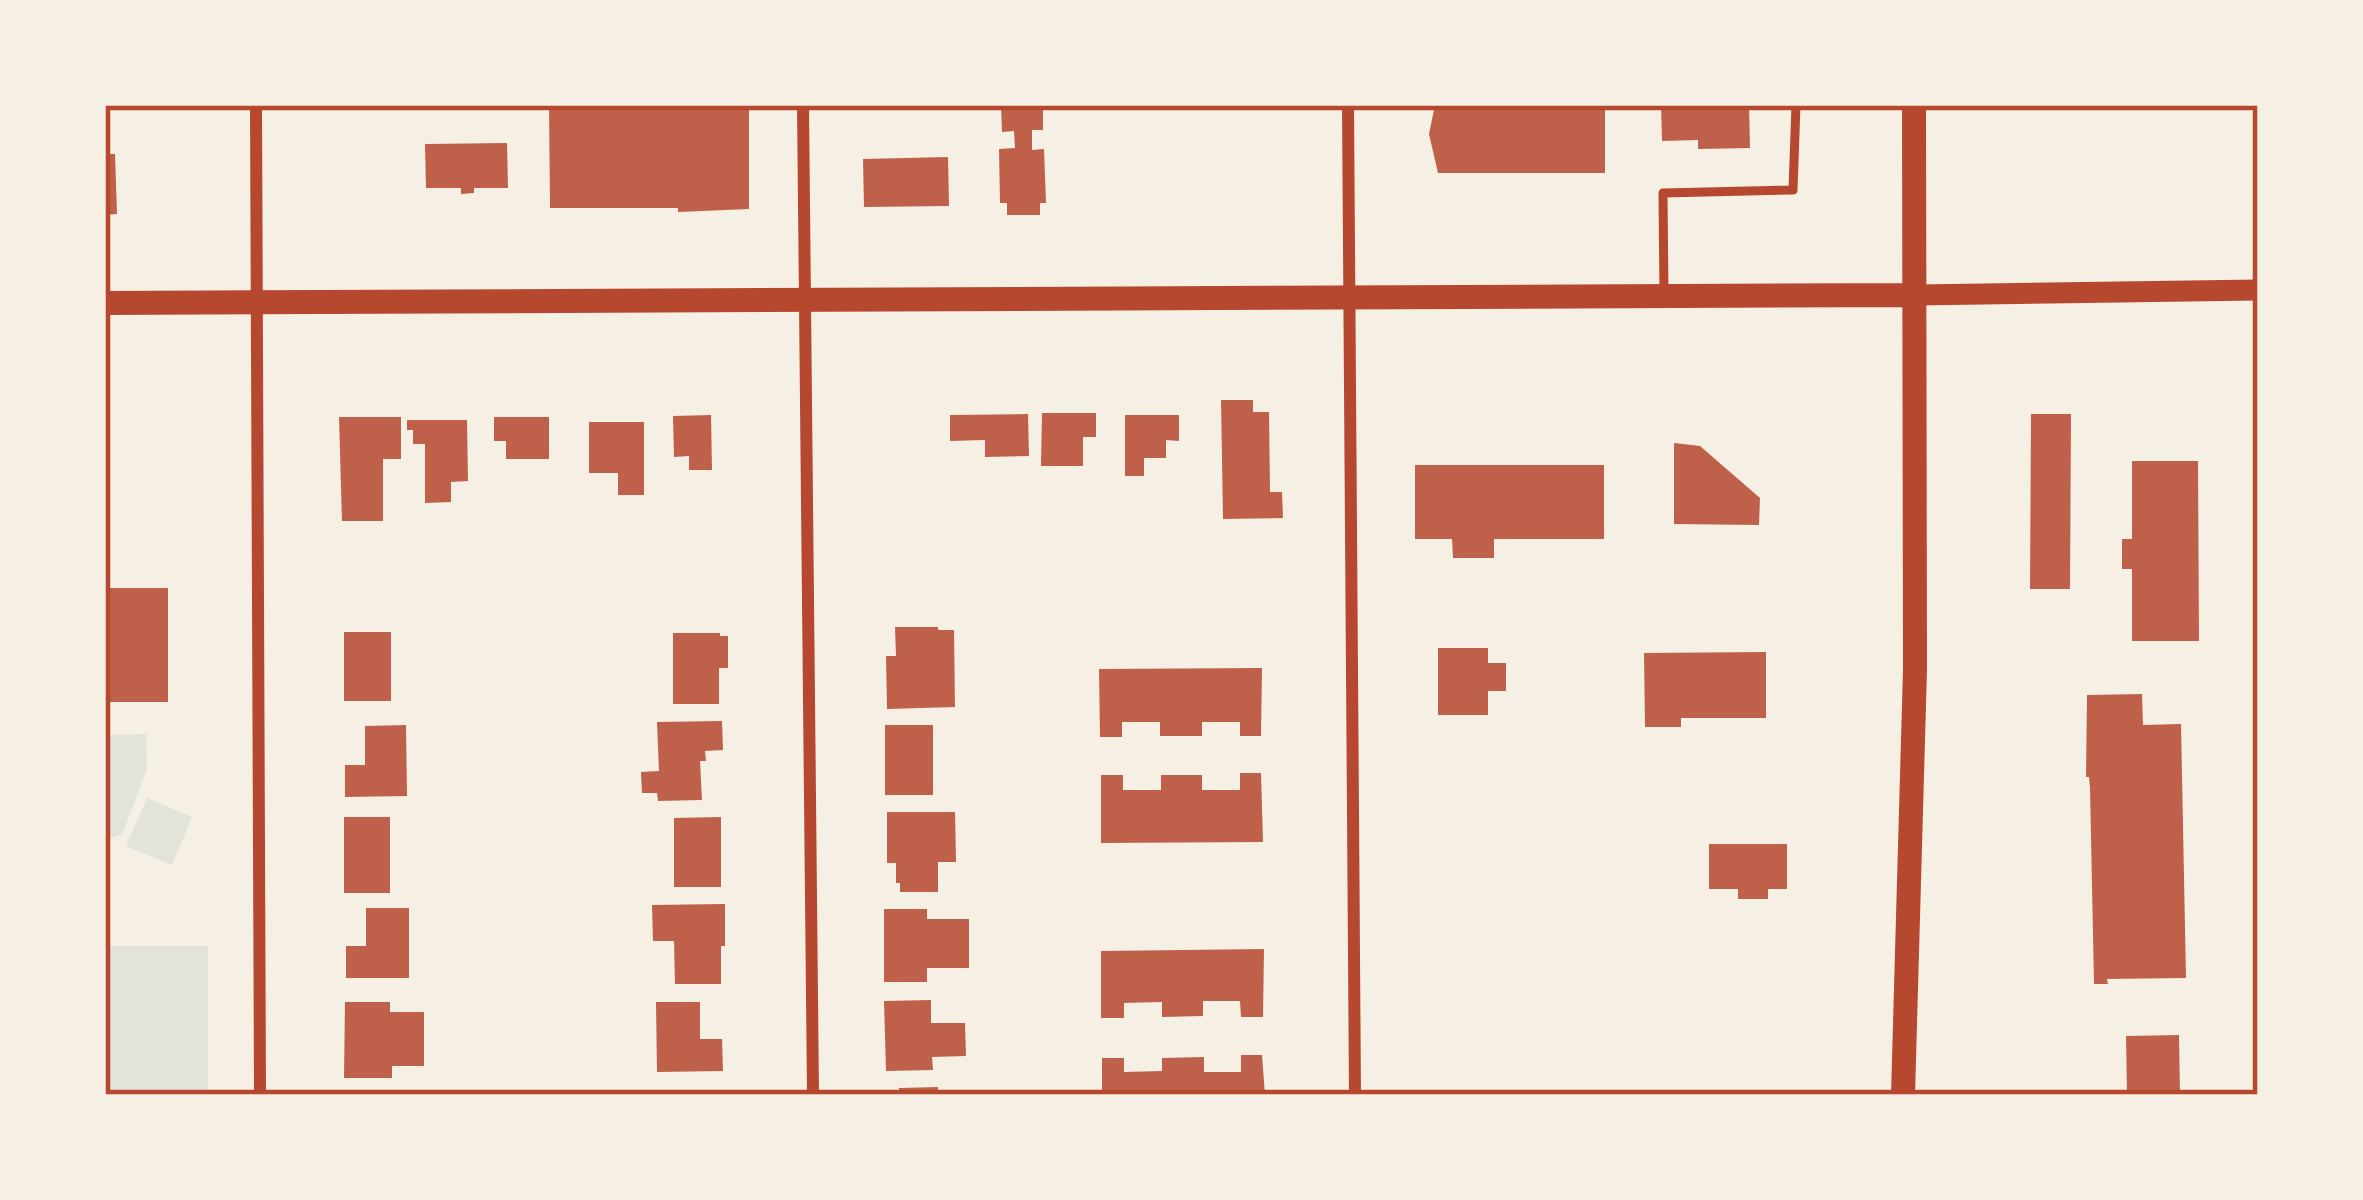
<svg xmlns="http://www.w3.org/2000/svg" width="2363" height="1200" viewBox="0 0 2363 1200" font-family="'Alegreya Sans',sans-serif">
	<style>
		.green { fill: #e2e4dc }
		.building { fill: #bf614a }
		.lines { fill: none; stroke-linecap: round; stroke-linejoin: round }
		.service { stroke: #b5482f; stroke-width: 9 }
		.minor { stroke: #b5482f; stroke-width: 12 }
		.tertiary { stroke: #b5482f; stroke-width: 21 }
		.secondary { stroke: #b5482f; stroke-width: 24 }
		.neatline { fill: none; stroke: #b5482f; stroke-width: 4.5 }
	</style>
	<rect width="100%" height="100%" fill="#f6efe4"/>
	<path class="green" d="M146,734L147,769L122,835L105,839V735Z
		M147,798L192,817L172,865L126,846Z
		M105,946H208V1095H105Z"/>
	<path class="building" d="M549,105H749V209L678,212V208H550Z
		M1001,105H1043V130H1032V150L1044,149L1046,203H1040V215H1007V203H1000L999,149L1015,148L1014,131L1002,132Z
		M1435,105H1605V173H1438L1429,134Z
		M1661,105H1749L1750,148L1698,149V140L1662,141Z
		M507,143L508,188H474V193L461,194V188H426L425,144Z
		M105,154H115L117,214L105,215Z
		M948,157L949,206L864,207L863,159Z
		M1221,400H1253V412H1269L1270,492H1282L1283,518L1223,519Z
		M1042,413H1096V437H1083V466H1041Z
		M1028,414L1029,456L985,457V440L950,441V415Z
		M2031,414H2071L2070,589H2030Z
		M711,415L712,470H689V456L674,457L673,416Z
		M1125,415H1179V441L1166,440V458H1144V476H1125Z
		M339,417H401V459H383V521H342Z
		M494,417H549V459H506V441H494Z
		M407,420H467L468,481L451,482V502L425,503V444H413V430H407Z
		M589,422H644V495H618V473H589Z
		M1674,443L1700,446L1760,498L1759,525L1674,524Z
		M2132,461H2198L2199,641H2132V569H2122V539H2132Z
		M1415,465H1604V539H1494V558H1453L1452,539H1415Z
		M105,588H168V702H105Z
		M895,627H938V630H954L955,707L887,709L886,656H896Z
		M344,632H391V701H344Z
		M673,633H720V636H728V668H719V704H673Z
		M1438,648H1488V663H1506V691H1488V715H1438Z
		M1766,652V718H1681V727H1645L1644,653Z
		M1262,668L1261,736H1240V722H1202V736H1160V722H1122V737H1100L1099,669Z
		M2142,694L2143,725L2181,724L2186,978L2107,979L2108,984H2094L2090,788L2089,777H2086L2087,695Z
		M722,721L723,750L705,751L706,761H700L702,800L658,801L657,793H642L641,772L659,771L657,722Z
		M406,725L407,796L345,797V765H365V726Z
		M885,725H933V795H885Z
		M1240,773H1261L1263,842L1101,843V775H1123V790H1161V775H1202V790H1240Z
		M887,812H955L956,862H938V892H900V883H896V863H887Z
		M344,817H390V893H344Z
		M721,817V887H674V818Z
		M1709,844H1787V889H1768V899H1738V889H1709Z
		M725,904V946H721V984H675L674,941H653L652,905Z
		M366,908H409V978H346V946H366Z
		M884,909H927V919H969V968H927V982H884Z
		M1264,949L1263,1017H1241L1240,1001H1203V1016L1162,1017V1002L1124,1003V1018H1101V951Z
		M931,1000V1023H965L966,1056L932,1057L933,1070L886,1071L884,1001Z
		M345,1002H390V1012H424V1066H392V1078H344Z
		M656,1002H700V1039H722L723,1071L657,1072Z
		M2179,1035L2180,1095H2127L2126,1036Z
		M1241,1055H1262L1265,1095H1102V1058H1124V1072L1162,1071V1058L1204,1057V1072H1241Z
		M938,1087V1095H899V1088Z"/>
	<g class="lines">
		<path class="service" d="M1664,295L1663,193L1793,190L1796,105"/>
		<path class="minor" d="M256,105L260,1095
			M803,105L813,1095
			M1348,105L1355,1095"/>
		<path class="tertiary" d="M1916,295L2258,290"/>
		<path class="secondary" d="M105,303L1916,295
			M1903,1095L1915,669L1914,105"/>
	</g>
	<rect width="2363" height="1200" fill="none" stroke="#f6efe4" stroke-width="216"/>
	<rect x="108" y="108" width="2147" height="984" class="neatline"/>
</svg>
